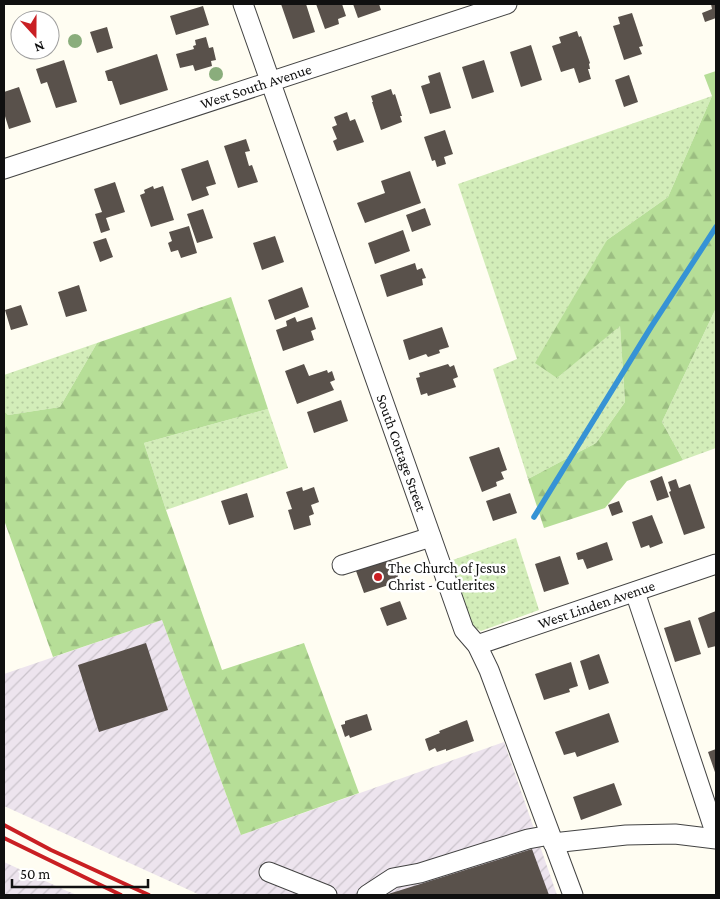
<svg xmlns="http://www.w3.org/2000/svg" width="720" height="899" viewBox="0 0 720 899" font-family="'Crimson Pro',serif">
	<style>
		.industrial { fill: url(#industrial-furrows) }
		.grass { fill: url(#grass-dots) }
		.forest { fill: url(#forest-firs) }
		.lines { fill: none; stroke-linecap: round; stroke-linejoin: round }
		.stream { stroke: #3693d5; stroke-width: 5.5 }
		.building { fill: #59514b }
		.minor-casing { stroke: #434343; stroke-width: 21 }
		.minor { stroke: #fff; stroke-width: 19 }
		.rail { stroke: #c91f23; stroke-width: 4 }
		.tree { fill: #8aad7c }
		.poi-dot { fill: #c91f23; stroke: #fff; stroke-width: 2 }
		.labels { text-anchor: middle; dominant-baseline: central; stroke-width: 5; stroke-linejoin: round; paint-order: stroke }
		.street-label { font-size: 15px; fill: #101010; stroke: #fff }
		.poi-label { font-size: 15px; fill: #101010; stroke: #fff; text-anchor: start }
	</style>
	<defs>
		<pattern id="industrial-furrows" width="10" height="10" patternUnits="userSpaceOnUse" patternTransform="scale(1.25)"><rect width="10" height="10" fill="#ede4ee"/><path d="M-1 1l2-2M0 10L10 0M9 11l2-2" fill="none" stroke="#cac3cb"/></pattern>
		<pattern id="grass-dots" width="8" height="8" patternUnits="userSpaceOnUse" patternTransform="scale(1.25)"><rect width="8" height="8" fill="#d3edb9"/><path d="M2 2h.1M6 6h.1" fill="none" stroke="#b4ca9e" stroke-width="1.8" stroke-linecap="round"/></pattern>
		<pattern id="forest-firs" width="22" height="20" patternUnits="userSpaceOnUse" patternTransform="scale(1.25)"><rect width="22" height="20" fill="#b6de97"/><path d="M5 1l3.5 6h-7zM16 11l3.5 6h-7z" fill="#9bbd81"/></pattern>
	</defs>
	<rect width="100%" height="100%" fill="#fffdf2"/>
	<path class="industrial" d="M162,620L241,835L504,742L557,895H200L4,806V674Z
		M4,862L67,891L77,895H4Z"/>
	<path class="grass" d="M712,96L668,197L607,240L557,378L620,325L625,402L596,443L528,479L493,369L517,359L458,184Z
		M716,308V448L683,460L662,422Z
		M97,343L60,407L8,415L4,411V375Z
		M268,409L288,468L166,510L144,443Z
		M516,538L539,610L481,631L471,625L447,562Z"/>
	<path class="forest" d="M716,71V308L662,422L683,460L627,481L605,508L544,528L528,479L596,443L625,402L620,326L557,378L535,363L607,240L668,197L712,96L704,75Z
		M231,297L268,409L144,443L166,510L222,670L304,643L359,793L241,835L162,620L53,657L4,520V411L8,415L60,407L97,343Z"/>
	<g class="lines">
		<path class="stream" d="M534,517L651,327L716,227"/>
	</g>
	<path class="building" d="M281,4H306L315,32L293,39Z
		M316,4H342L346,16L338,19L339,24L325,29Z
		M353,4H379L381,10L358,18Z
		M711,4H716V18L705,22L702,13L712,9Z
		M203,6L209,25L176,35L170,16Z
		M632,13L643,46L639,47L642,54L624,60L613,26L620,24L618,17Z
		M107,27L113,48L97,53L90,32Z
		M577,31L579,37L581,36L590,63L589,64L590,69H588L591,79L579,83L574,68L561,72L552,46L561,43L559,37Z
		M206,37L209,48L213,47L216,60L211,61L212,66L195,71L193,65L180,68L176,54L194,49L193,46L196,45L195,40Z
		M531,45L542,80L521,87L510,52Z
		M157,54L168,90L120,105L112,81H108L105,71Z
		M64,60L77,102L56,108L47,82L41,84L36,69Z
		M484,60L494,92L472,99L462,67Z
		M440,72L451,108L430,114L421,86L430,83L428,76Z
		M629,75L638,102L624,107L615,80Z
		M19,87L31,122L9,129L4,113V92Z
		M391,89L393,95L395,94L402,116H400L402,122L381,130L372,102H373L371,96Z
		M347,112L350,121L355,119L364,142L337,151L333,141L337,139L332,127L337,125L334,117Z
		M445,130L453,154L444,157L446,164L437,167L435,160L432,161L424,137Z
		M246,139L250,151L245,152L249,166L252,165L258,182L238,188L224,146Z
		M208,160L216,184L206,187L209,195L192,201L181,169Z
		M410,171L421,203L365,223L357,203L385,193L381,181Z
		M115,182L125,212L106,218L110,230L101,233L95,214L102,212L94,189Z
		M153,186L154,189L163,186L174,220L151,227L140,195L145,193L144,190Z
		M425,208L431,225L412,232L406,215Z
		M203,209L213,238L197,243L187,214Z
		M189,226L197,253L181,258L178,250L171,252L168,243L172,241L169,232Z
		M403,230L410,251L375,264L368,243Z
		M275,236L284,262L262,270L253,243Z
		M106,238L113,257L100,262L93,242Z
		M415,263L417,270L422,268L426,278L422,279L423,285L387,297L380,275Z
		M79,285L87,311L66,317L58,292Z
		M302,287L309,307L275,320L268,300Z
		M21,305L28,325L11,330L5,310Z
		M295,317L297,322L312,317L316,329L311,331L314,340L283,351L276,330L287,326L286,321Z
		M442,327L449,347L439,350L440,353L428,357L426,354L409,360L403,340Z
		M304,364L309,376L327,370L328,373L332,371L335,380L330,382L334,390L297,404L285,371Z
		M448,364L450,367L454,365L458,377L453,379L456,387L428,396L427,393L421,395L416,378L420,377L419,373Z
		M341,400L348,421L314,433L307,412Z
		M499,447L507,470L501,472L504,479L496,482L497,486L482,492L469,457Z
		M662,476L669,497L657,501L650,481Z
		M676,479L679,488L690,484L705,528L684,535L669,492L671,491L668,482Z
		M302,487L303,491L314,487L319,502L311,505L314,514L309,516L311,525L294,530L288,510L292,509L286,492Z
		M247,493L254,517L229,525L221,501Z
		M510,493L517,513L493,521L486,501Z
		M619,501L623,512L612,516L608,505Z
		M652,515L663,543L650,548L649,545L641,548L632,522Z
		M607,542L613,560L587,569L583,559L578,560L576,553Z
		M560,556L569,584L544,592L535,564Z
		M390,559L395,566L399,565L401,568V572L398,573V582L364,593L356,571Z
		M400,601L407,619L387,626L380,608Z
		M716,611V646L708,648L698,618Z
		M690,620L701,654L675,662L664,628Z
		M146,643L168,710L99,732L78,665Z
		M599,654L609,683L589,690L580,661Z
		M571,662L578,686L569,689L570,692L544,700L535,674Z
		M609,713L619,742L577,757L575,752L564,755L555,732Z
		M367,714L372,730L350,738L349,735L345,737L341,725L345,724V721Z
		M467,720L474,741L446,751V749L437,752L435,748L429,751L425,739L440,733L439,731Z
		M716,749V775L708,752Z
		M614,783L622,805L581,820L573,797Z
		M532,849L549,895H385Z"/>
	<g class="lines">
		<defs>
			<g id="minor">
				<path id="s1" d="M243,4L464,630L477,645L489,670L573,895"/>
				<path id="s2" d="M4,169L507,4"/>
				<path d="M342,565L431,537"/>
				<path d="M635,592L716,835"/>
				<path id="s3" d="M477,645L716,564"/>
				<path d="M553,843L626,835L675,834L716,839"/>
				<path d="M269,872L327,895"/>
				<path d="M367,895L393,878L420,873L528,839L550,835"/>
			</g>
		</defs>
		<use href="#minor" class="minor-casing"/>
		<use href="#minor" class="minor"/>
		<path class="rail" d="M4,825L51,850L149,895
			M4,838L121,895"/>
	</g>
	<g class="tree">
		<circle cx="75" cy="41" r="7"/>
		<circle cx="216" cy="74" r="7"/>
	</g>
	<circle class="poi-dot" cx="378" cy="577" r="5"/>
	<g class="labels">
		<g class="street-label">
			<text stroke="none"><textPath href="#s2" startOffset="265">West South Avenue</textPath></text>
			<text stroke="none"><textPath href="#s1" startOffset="476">South Cottage Street</textPath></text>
			<text stroke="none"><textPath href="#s3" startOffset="126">West Linden Avenue</textPath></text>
		</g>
		<g class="poi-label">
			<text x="388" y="568">The Church of Jesus<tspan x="388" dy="17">Christ - Cutlerites</tspan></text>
		</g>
	</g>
	<rect width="720" height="899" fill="none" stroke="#101010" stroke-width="10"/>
	<g transform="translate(35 35) rotate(159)"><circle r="24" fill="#ffffff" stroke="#9f9f9f"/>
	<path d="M0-4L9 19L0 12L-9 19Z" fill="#c91f23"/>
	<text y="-8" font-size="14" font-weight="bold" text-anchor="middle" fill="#101010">N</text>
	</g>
	<path d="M12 879v8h136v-8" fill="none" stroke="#101010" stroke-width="2.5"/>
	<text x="20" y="879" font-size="15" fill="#101010" stroke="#ffffff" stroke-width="4" paint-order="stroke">50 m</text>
</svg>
